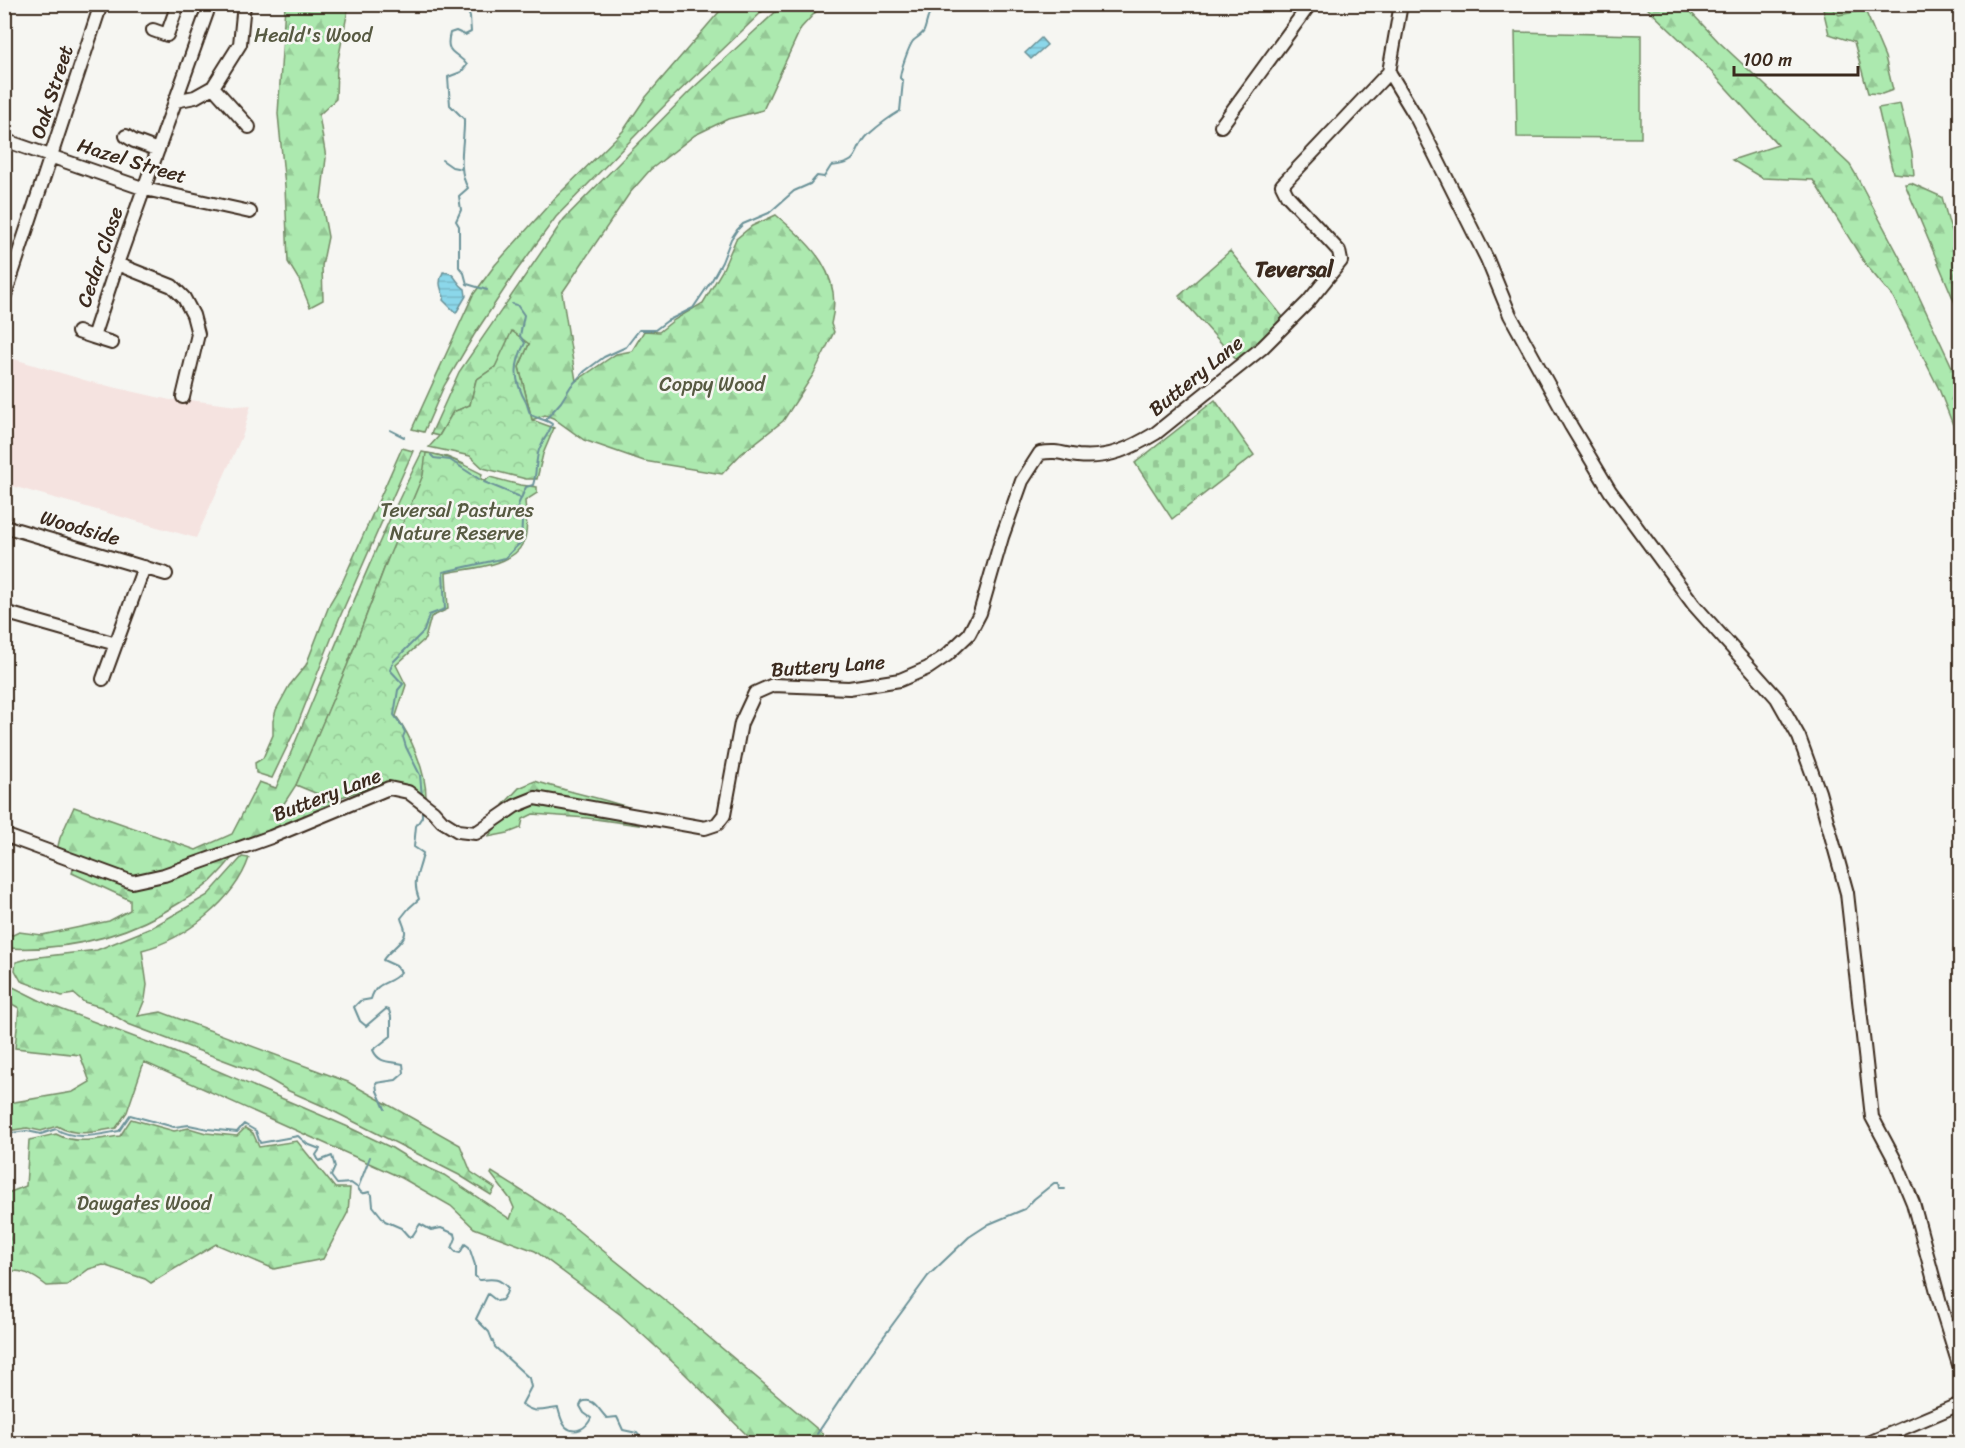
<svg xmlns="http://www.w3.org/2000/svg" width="1965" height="1448" viewBox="0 0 1965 1448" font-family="Sriracha,sans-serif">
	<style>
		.built { fill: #f5e3e0 }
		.forest { fill: url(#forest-firs); stroke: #748a66; stroke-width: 1.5 }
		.cemetery { fill: url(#cemetery-stones); stroke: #748a66; stroke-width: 1.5 }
		.park { fill: url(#park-crowns); stroke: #748a66; stroke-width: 1.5 }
		.garden { fill: #ace9af; stroke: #748a66; stroke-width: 1.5 }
		.water { fill: url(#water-rules); stroke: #6b9298; stroke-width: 1.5 }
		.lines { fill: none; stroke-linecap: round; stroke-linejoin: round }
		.stream { stroke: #6b9298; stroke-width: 2 }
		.minor-casing { stroke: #3b2a1e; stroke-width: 16 }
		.minor { stroke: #f6f6f2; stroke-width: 12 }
		.labels { text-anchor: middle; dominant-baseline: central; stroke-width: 5; stroke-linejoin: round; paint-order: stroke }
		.park-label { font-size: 20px; fill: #575a42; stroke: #f6f6f2 }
		.street-label { font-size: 20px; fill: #3b2a1e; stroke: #f6f6f2 }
		.quarter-label { font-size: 22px; font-weight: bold; fill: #3b2a1e; stroke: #f6f6f2 }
	</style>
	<defs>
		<pattern id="forest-firs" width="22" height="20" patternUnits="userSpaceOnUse" patternTransform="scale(1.5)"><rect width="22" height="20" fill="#ace9af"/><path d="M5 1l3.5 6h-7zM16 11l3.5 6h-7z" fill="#95c896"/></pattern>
		<pattern id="cemetery-stones" width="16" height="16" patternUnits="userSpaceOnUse" patternTransform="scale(1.5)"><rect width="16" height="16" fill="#ace9af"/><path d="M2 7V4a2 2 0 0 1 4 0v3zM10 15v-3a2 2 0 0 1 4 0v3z" fill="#95c896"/></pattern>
		<pattern id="park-crowns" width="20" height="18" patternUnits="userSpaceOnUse" patternTransform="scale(1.5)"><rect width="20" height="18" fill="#ace9af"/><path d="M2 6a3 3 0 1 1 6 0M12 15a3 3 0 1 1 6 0" fill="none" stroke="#95c896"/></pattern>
		<pattern id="water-rules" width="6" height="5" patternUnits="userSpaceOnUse" patternTransform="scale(1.5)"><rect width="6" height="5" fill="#8bd7ea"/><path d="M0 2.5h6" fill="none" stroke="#79b9c8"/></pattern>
	</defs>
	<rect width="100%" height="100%" fill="#f6f6f2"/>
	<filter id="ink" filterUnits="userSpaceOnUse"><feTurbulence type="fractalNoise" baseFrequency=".0167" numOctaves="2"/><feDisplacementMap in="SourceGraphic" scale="12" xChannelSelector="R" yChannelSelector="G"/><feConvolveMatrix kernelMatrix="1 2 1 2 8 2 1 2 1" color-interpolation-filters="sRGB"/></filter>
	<g filter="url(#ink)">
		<path class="built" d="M4,356L91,382L170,400H190L237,406L251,405L243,434L196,538L5,484Z"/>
		<path class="forest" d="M285,5H349L337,65L336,99L319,115L326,158L321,199L328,237L322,266L323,300L310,307L299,280L288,262L285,186L278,114Z
			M725,5H769L670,100L556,217L515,273L474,335L444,386L424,432L412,429L473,295L495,265L555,198L623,131L646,97Z
			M783,5H822L801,28L763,110L728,119L695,135L650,170L629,194L562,293L576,381L616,354L632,351L644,331L659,332L674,320L703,303L722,271L736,239L752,226L776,215C811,244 844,275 831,324L834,332L813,375L783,421L741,454L722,474L644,461L584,440L553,418L545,415L532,420L519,367L529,344L476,380L470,405L453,412L439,436L431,434L459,372L564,219L690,91Z
			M1644,5H1684L1718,41L1850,165L1856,175L1907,271L1960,384V443L1939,389L1893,297L1866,265L1813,180L1762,178L1732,160L1778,145L1698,57Z
			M1822,5H1881L1865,10L1885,57L1893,90L1882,94L1868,93L1854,42L1829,34Z
			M1900,104L1912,153L1914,175L1893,173L1878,108Z
			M1911,183L1942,197L1948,220L1960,252V315L1905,184Z
			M402,448L413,451L339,619L296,728L272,778L256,773L255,763L263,758L273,735V721L276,710L289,686L306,665L330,603L342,583Z
			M422,452L447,457L464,464L387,561L347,666L309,756L296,785L283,805L292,809L341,798V803L265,836L131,880L57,850L60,838L74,807L196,850L232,834L259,782L276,788C324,676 367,561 422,452Z
			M535,781C568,792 602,798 634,809L513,802L504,804L519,788Z
			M539,803L637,820L639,825L587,818L533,814L523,819L521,828L508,833L488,837C502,817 515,811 539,803Z
			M236,853C230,860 225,867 218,874C208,886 194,894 181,902C127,937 69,951 5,948V933L13,935L19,932L42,935L109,921L130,910V900L72,873L75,864L126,886Z
			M242,857L249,858C235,900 184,940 142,950L147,985L145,999L138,1016L161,1012L348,1082L460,1145L471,1172L495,1188L491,1195L459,1175L323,1106L289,1091L258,1073L128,1024L101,1007L84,1002L74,994L62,996L21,981L15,970L16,962L31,958L97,950L151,928L208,895Z
			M5,983L47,1004L174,1052L346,1126L392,1148L413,1161L444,1175L510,1219L514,1208L510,1199L491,1174L492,1172L555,1212L672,1306L822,1433L830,1443H755L676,1365L621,1315L535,1251L474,1228L451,1206L402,1178L144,1062L127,1112L116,1128C95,1132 76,1137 57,1126L41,1131L27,1128L6,1131L9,1103L73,1092L90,1082L80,1055L15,1048L19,1008L5,1000Z
			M131,1119L174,1131L189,1128L206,1133L237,1136L245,1128L253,1133L259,1147L297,1141L335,1188H350L348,1212L323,1259L274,1269L216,1244L151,1283L145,1279L103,1265L89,1269L67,1285L47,1286C33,1275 23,1269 5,1271V1194L26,1186L29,1140L56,1134C76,1145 98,1139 120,1136Z"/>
		<path class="cemetery" d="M1230,251L1286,321L1240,364L1179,296Z
			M1215,400L1254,455L1172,519L1135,463Z"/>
		<path class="park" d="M1828,5H1881L1865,10L1839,15Z
			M512,331L529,344L519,367L532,420L554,428L543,454L537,479H526L483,468L470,456L429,447L439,436L453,412L470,405L476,380L495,367Z
			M426,453C447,455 464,465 482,474L481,479L485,481L490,477L520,485L537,487V493L525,501C526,514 529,531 523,543C512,567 469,568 446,573L448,609L431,617L425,639L396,665L406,685L396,716C411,736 426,772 426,797L410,788L389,782L332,800L296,785L347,666L387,561L423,475Z"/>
		<path class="garden" d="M1515,32L1641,35V138L1517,137Z"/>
		<path class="water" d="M1041,38L1047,45L1031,59L1025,53Z
			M443,272C457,272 454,282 465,289L466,296L456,313L443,300L444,297C440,287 438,282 443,272Z"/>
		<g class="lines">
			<path class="stream" d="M465,4L470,17L471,32L465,35L456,31L450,33C444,55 457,51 467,65L461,72L448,77L450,105L464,119C465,141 456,168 468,188L459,196L461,210L456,221L459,226V267L464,273L467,284L487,290
				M442,160L452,167L462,169
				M546,419L561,402L571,386L585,371L604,357L626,347L639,330H655L667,321L693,308L712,280L722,262L731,239L737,230L743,224L769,213L794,191L810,184L817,176L824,177L831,166C864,163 851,151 869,134C878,126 888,118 900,111L903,81L900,78C900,71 909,46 913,41C916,38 922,35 924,31C928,20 927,13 936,4
				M390,430L404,437
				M431,455L434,458L450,460L479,479
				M484,482L518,496L521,499
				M422,797L420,775L406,747L403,737L405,732L402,726L394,715L398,690L403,684L390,670L393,662L424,631L429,615L445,609L443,572L505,558L521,542L522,522L518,505L526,487L533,485C537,473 535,462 539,450C542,441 549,434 552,424C545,419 538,419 531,415C528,411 528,406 526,402C514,381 513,365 525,343L520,336L524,315L517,305L512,304
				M385,1109L377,1091L376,1083L396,1080L404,1073L403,1064C390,1061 379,1064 373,1050L391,1036V1017L389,1010L386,1009L366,1026L360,1021L354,1007L360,1001L371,999C377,979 390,986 401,972L396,966L383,960C387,952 405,941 405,933C406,928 402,923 401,918L409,908L419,899C411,879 420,872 423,853L414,847L416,826L422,817V809
				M4,1134L27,1131L41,1134L56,1129C76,1141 97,1135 119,1131L130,1115L174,1127L189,1125L208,1129L237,1132L244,1124L256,1131L260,1143L298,1136L307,1144L320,1149L316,1155L319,1161L332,1156L335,1167L331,1176L337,1184L351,1183L358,1188
				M370,1157L358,1188C361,1194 363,1194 369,1192L372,1195L373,1206L385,1221L401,1228L409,1237L413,1235L420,1224L431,1230L441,1228L455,1234L456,1238L452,1248L456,1252L460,1253L465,1244L469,1247L475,1265V1276L479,1280C493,1279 498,1277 508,1288L506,1294L502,1300L497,1301L488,1294L476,1319L489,1332L495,1347L529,1378L531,1387L522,1404C534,1415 545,1409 558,1408C560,1414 561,1422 566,1427C575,1435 587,1428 591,1418L584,1413L580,1406L582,1402C594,1396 599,1411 607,1418L617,1417L623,1430L637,1433L645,1443L651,1442L662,1437L669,1444
				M817,1434L868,1358L928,1276L969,1237L989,1224L1025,1209L1034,1199L1054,1183H1058L1059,1189H1065
				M700,1444H702"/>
			<defs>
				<path id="minor" d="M153,30L167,35L178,4
					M1389,72L1415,115L1487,259L1510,315L1571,426L1610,491L1694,605L1777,698L1799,737L1819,792L1847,893L1872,1117L1896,1162L1913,1203L1942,1310L1960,1368
					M1389,72L1401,4
					M213,87L249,127
					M175,101L195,97L213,87L240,44L244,4
					M1221,126L1310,4
					M126,136L134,141L158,150
					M4,140L145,189L250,212
					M117,264L172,286L184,298L193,315L198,334L183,397
					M4,298L101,4
					M78,332L93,337
					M112,343L93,337L117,264L210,4
					M4,526L166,574
					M4,612L116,644
					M103,679L144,567
					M4,835L132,882L164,875L271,837L389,788L408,792L433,811L442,821L458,831L476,833L515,806L535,798L705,828L717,824L724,815L741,723L755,693L773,685L849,688L900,680L928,668L947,655L969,634L980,613L1002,537L1022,481L1040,453C1058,450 1062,454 1078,456C1109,459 1131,448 1156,433L1262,348L1308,302L1341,261L1339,251L1287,195L1282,185L1389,72
					M1866,1444L1960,1404"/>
			</defs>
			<use href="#minor" class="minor-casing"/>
			<use href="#minor" class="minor"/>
		</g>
	</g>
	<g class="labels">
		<g class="park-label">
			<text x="313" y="35">Heald's Wood</text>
			<text x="712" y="384">Coppy Wood</text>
			<text x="457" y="510">Teversal Pastures<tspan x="457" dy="23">Nature Reserve</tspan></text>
			<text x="144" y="1203">Dawgates Wood</text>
		</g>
		<g class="street-label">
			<text transform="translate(52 92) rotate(-72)">Oak Street</text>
			<text transform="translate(132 161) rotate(17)">Hazel Street</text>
			<text transform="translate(100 257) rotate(-71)">Cedar Close</text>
			<text transform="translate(1196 376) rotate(-39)">Buttery Lane</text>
			<text transform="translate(80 528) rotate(16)">Woodside</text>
			<text transform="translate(828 666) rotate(-4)">Buttery Lane</text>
			<text transform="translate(327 795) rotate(-21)">Buttery Lane</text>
		</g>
		<g class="quarter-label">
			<text x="1294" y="269">Teversal</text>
		</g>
	</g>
	<rect width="1965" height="1448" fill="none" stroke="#f6f6f2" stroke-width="24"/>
	<rect x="12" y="12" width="1941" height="1424" fill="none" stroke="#3b2a1e" stroke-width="2" filter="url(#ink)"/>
	<path d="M1734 66v9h124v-9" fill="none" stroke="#3b2a1e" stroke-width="3"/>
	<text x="1743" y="66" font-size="18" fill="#3b2a1e" stroke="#f6f6f2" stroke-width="4.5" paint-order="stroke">100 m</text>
</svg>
